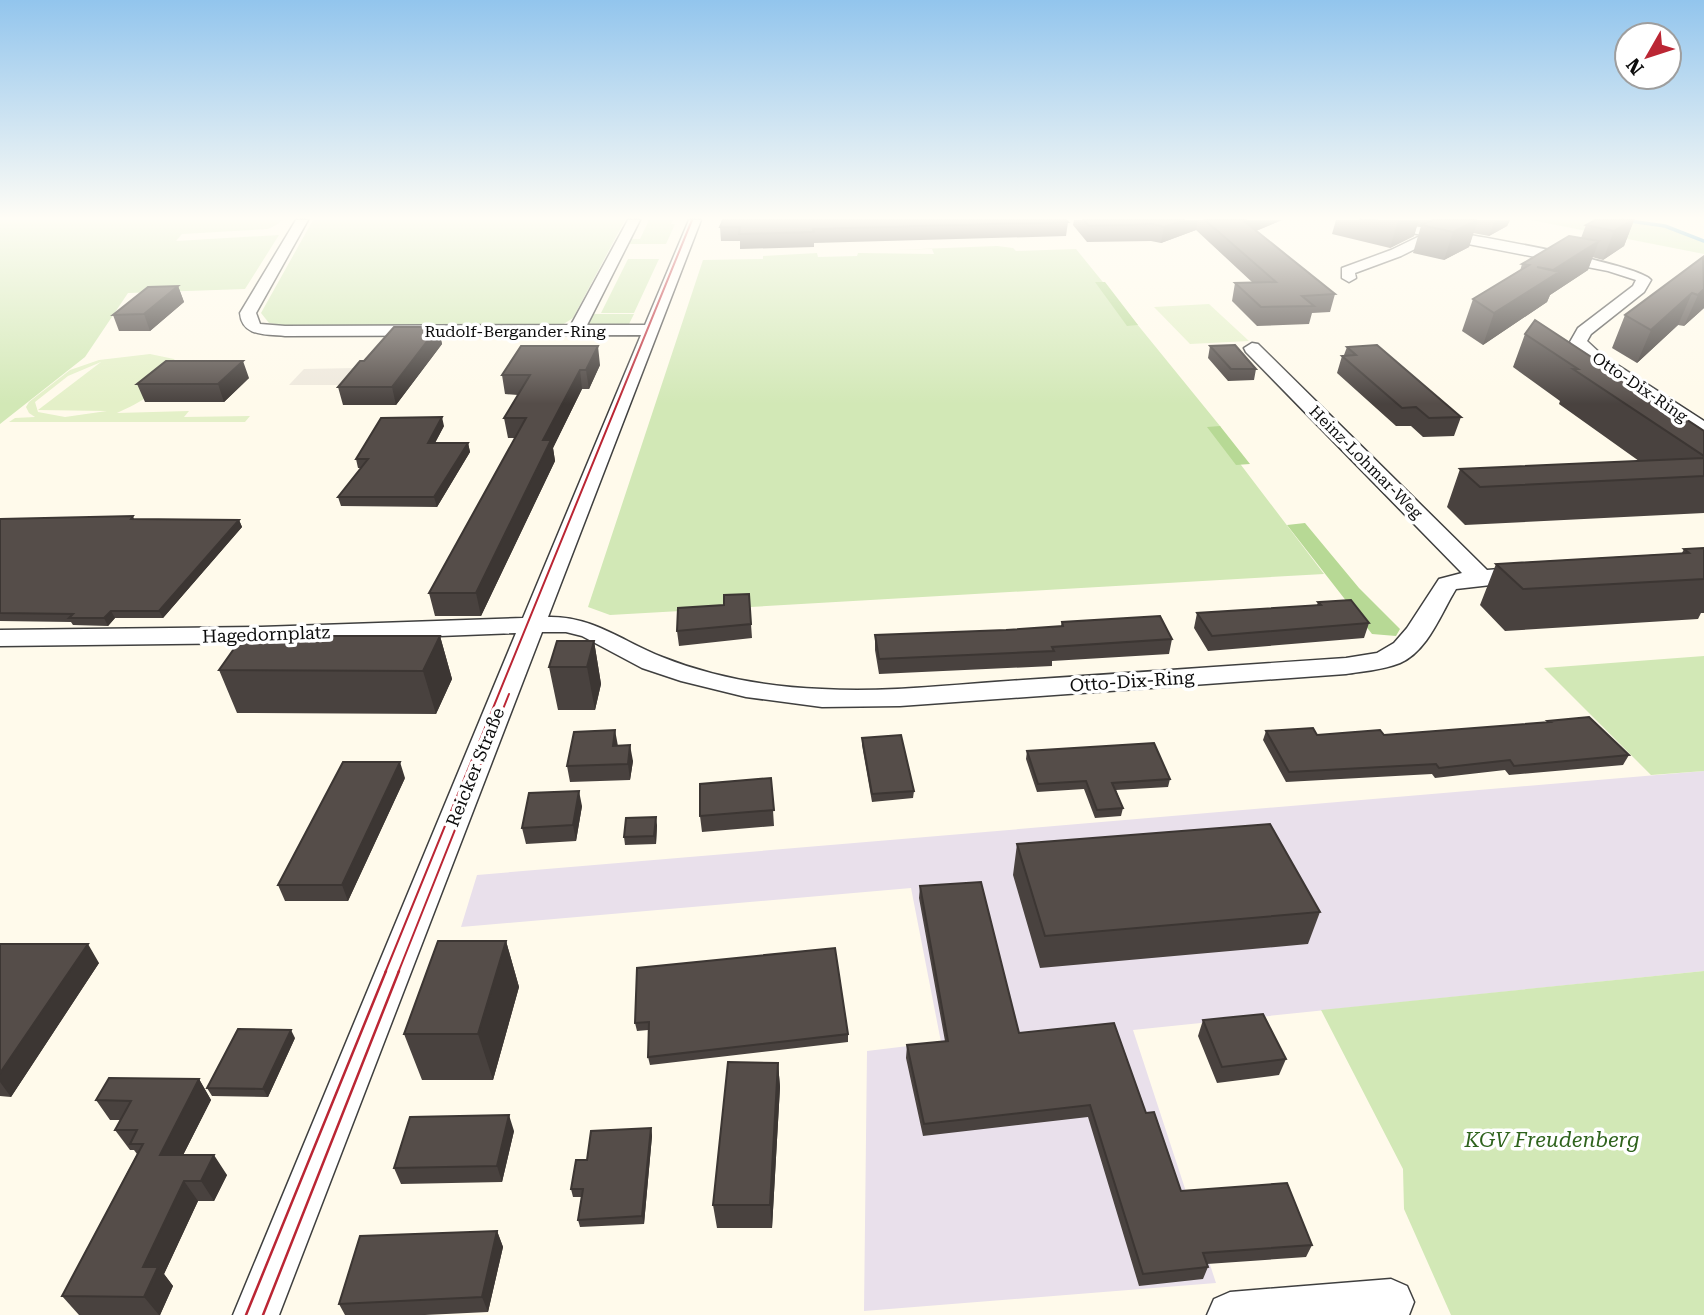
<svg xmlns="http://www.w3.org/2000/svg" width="1704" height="1315" viewBox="0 0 1704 1315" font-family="'Roboto Serif',serif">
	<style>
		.industrial { fill: #e9e0eb }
		.green { fill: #d2e8b6 }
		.forest { fill: #b7d995 }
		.pitch { fill: #e4f0c8; fill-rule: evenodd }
		.plaza { fill: #eee8dc }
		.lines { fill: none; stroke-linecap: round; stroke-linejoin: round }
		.stream { stroke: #3898cc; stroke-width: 3.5 }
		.minor-casing { stroke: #3f3f3f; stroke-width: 3 }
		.minor { fill: #fff; fill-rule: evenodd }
		.tram-far1 { stroke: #bb2634; stroke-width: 2 }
		.tram { stroke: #bb2634; stroke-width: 2.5 }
		.wall { fill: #49423f }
		.shaded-wall { fill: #3c3633 }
		.building { fill: #554d49; stroke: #3c3633; stroke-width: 2 }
		.labels { text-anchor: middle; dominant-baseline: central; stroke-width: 7; stroke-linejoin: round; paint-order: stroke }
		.far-street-label { font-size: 16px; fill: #0c0c0c; stroke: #fff }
		.street-label { font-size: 18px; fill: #0c0c0c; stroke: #fff }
		.near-park-label { font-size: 21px; font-style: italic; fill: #2f631d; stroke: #fff }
	</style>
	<rect width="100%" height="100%" fill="#fffaeb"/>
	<path class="industrial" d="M1704,771V971L1133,1030L1216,1283L864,1311L867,1051L941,1042L911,888L461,927L477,875Z"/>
	<path class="green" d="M0,220H282L278,224L268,229L182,234L176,241L279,235L245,289L128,293L85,357L0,424Z
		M313,220H625L573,318L562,325L296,327L269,323L261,313Z
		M649,220H673L671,224H675L666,244H627L629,239H640Z
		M1531,220H1610L1664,224L1704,242V254Z
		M997,246L1013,248L1016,251L1076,249L1220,426L1238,461L1324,574L610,615L588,607L703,260L763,259V256L817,253L818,257L857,256L858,253L934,254L932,249L894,250Z
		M628,259H659L634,313H601Z
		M591,314H634L629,324L588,326Z
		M1704,656V771L1651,775L1544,668Z
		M1704,971V1315H1451L1404,1209L1403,1169L1321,1010Z"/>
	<path class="forest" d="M1095,282H1105L1138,325L1127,326Z
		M1220,426L1250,464L1236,465L1207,427Z
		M1305,523L1359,588L1400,629L1396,636L1372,634L1287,525Z"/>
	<path class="pitch" d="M1209,304L1249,341L1190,344L1154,307Z
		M150,354L174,359L178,365C166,389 139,403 117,413L189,411L184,417L250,416L245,422H9L15,418L35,417L29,413L26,407L29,402L70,370L99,360ZM101,362L38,410L107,411L65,417L38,412L35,402L68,376Z"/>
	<path class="plaza" d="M356,368L343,385H289L304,369Z"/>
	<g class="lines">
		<path class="stream" d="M1623,220L1665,226L1704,241"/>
		<defs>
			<path id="minor" d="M296,220H308L256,313L260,324L285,326L571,325L628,220H640L587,325H645L689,220H701L548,617C592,616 622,641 662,657C712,677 768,687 822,689C889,693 957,684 1023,680C1131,673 1238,665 1346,658L1377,653L1394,643L1407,628L1439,579L1462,573L1246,352L1244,348L1252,343L1258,344L1487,570L1526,567L1534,569L1538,574L1534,579L1526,581L1456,589C1441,613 1428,651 1400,663C1383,670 1364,671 1346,674L900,706L822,707L746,697L681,681L642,668L582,636L566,632H542L279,1315H233L516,633L261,643L0,646V630L261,627L523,618L641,335L285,336C266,334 242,337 240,313Z
				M1361,220C1395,220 1637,261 1651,280L1644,292L1591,334L1587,341L1602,355L1704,421V435L1697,433L1590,363L1570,342L1578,328L1633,286L1636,280L1608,271L1437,238L1401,256L1355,273L1356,278L1349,282L1342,278V268L1391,250L1422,235L1367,224Z
				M1391,1279L1407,1286L1414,1302L1409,1315H1207L1214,1299L1230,1292Z"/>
		</defs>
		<use href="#minor" class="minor-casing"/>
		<use href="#minor" class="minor"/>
		<path class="tram-far1" d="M385,973L692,220
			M398,973L509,694"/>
		<path class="tram" d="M246,1315L386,971
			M263,1315L399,971"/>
	</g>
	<path class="wall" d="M1074,220H1282L1256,231L1335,294L1330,312L1312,313L1309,324L1257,326L1232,301L1235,283H1253L1196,230L1161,243L1151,241L1087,242L1073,225Z
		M1336,220H1510L1507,226L1489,236L1473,233L1469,247L1444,260L1413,253L1421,226L1417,225L1414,236L1390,248L1332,234Z
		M1634,220L1624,246L1603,260L1592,257L1588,270L1550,295L1547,302L1483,345L1462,331L1473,299L1520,271L1522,264L1581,238L1586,225Z
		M1068,222L1066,236L814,243V247L740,249V241H721L720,227Z
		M1703,257L1704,308L1684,326L1678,325L1637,363L1612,348L1625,315Z
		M178,286L184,302L150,331H119L113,315Z
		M438,327L442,344L396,405H343L338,387L364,361Z
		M1525,334L1704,431V513L1465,525L1447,507L1460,469L1639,461L1559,404L1560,401L1513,367Z
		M1210,346L1256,369L1254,380L1228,381L1208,358Z
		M1347,347L1461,417L1454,436L1423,437L1411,426H1396L1337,373L1342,356L1344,355Z
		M600,365L589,389H582L553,448L555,461L481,616H435L429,593L515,438H508L504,418L518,395L505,394L502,375Z
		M249,378L224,402H145L137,384Z
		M444,426L435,443H468L470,452L437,507L341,506L338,497L361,468H358L356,459Z
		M133,516L134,519L239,520L242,527L163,618H115L108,626L73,625L71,622L0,621V519Z
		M1704,548V613H1701L1698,619L1505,631L1480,605L1496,564L1682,553L1684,549Z
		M1318,602L1369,623L1364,638L1208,651L1194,628L1197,613L1317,605Z
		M1062,622L1172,639L1169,654L1052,661V666L879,674L875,650V635L1006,630L1061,626Z
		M751,624L752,638L679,646L677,631Z
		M440,636L452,679L436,714L237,713L219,670Z
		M594,641L601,684L595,710H558L549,667Z
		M1548,721L1629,755L1623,765L1509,775L1505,770L1435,778L1432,774L1286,782L1263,740L1266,731L1317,735H1384L1547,723Z
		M862,738L914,791L913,798L872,802L862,745Z
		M618,746L633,761L630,780L570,782L567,766Z
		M1027,751L1170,779L1168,787L1116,790L1123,808L1121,816L1095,818L1084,789L1037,792L1026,759Z
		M405,778L348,901H285L278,885Z
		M771,778L774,826L702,832L700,816Z
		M582,806L576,841L526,844L522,828Z
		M657,825L656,844L625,845L624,837Z
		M1017,844L1320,912L1308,944L1040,968L1013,875Z
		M920,886L1019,1033L1146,1113L1181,1191L1312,1245L1306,1257L1207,1264L1208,1267L1203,1279L1139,1286L1088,1117L923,1136L906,1058L907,1045L945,1041L919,898Z
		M506,941L519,987L493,1080H422L404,1034Z
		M0,944L99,963L11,1097L0,1096Z
		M835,948L848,1034V1042L650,1065L648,1057V1030L637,1031L635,1023Z
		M1203,1020L1286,1059L1279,1075L1217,1083L1198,1036Z
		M295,1038L268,1097L212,1096L207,1088Z
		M778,1063L780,1087L772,1228H717L713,1205Z
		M199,1079L211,1100L183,1155L227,1175L214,1201H198L164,1274L173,1286L160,1315H79L62,1296L137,1154L134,1150H130L115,1130L121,1120H110L96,1100Z
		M651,1128L652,1136L644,1224L580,1227L578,1220L582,1197H573L571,1189L587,1160Z
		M514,1131L502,1182L401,1184L394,1168Z
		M497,1231L503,1247L488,1312L425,1315H345L339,1304Z"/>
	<path class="shaded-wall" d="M1185,220H1198L1196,230L1161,243L1164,227Z
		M1247,220H1282L1241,237L1244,221Z
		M1398,220H1419L1414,236L1390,248Z
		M1478,220L1469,247L1444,260L1453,232Z
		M1495,220H1510L1507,226L1489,236Z
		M1632,220H1634L1624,246L1603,260L1614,231Z
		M1599,241L1588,270L1550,295L1547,302L1483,345L1494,313L1553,270Z
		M178,286L184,302L150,331L144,314Z
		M1704,289V308L1684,326L1698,295Z
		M1692,293L1678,325L1637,363L1651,330Z
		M438,327L442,344L396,405L392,387Z
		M598,346L600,365L589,389L586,370Z
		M243,361L249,378L224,402L218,384Z
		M580,370L582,389L553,448L555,461L481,616L476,593L543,440Z
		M442,417L444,426L430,452L428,443Z
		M468,443L470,452L437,507L434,497Z
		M239,520L242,527L163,618L159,611Z
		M111,611L115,618L108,626L104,618Z
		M440,636L452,679L436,714L423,671Z
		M594,641L601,684L595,710L587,667Z
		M615,730L618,746H613Z
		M630,745L633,761L630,780L628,764Z
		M400,762L405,778L348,901L342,885Z
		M579,791L582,806L576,841L573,825Z
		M656,817L657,825L656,844L654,836Z
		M506,941L519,987L493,1080L478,1034Z
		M88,944L99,963L11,1097L0,1082V1073Z
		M291,1030L295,1038L268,1097L263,1089Z
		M778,1063L780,1087L772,1228L770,1205Z
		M199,1079L211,1100L173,1175L160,1155Z
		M509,1115L514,1131L502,1182L497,1166Z
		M651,1128L652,1136L644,1224L642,1216Z
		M214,1155L227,1175L214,1201L201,1181Z
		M184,1181L198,1201L164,1274L173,1286L160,1315H159L144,1297L143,1267Z
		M497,1231L503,1247L488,1312L482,1297Z"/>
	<path class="building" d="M723,220H1066L1068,222L813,229L814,232L739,234L740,227H720Z
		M1084,220H1185L1164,227L1153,224L1089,226Z
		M1205,220H1247L1244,221L1335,294L1302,296L1314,306L1261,307L1235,283L1276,282Z
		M1433,220H1477L1453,232L1421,225Z
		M1595,220H1632L1614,231L1586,225Z
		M1569,236L1599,241L1553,270L1537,267L1559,272L1494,313L1473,299L1529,265L1522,264Z
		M1703,257L1704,289L1698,295L1692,293L1651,330L1625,315Z
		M178,286L144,314L113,315L148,287Z
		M1535,320L1704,431V456L1573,369H1578L1525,334Z
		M394,327H438L392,387H338L360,361H364Z
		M1235,345L1256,369H1231L1210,346Z
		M1377,345L1461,417L1429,418L1416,407L1402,408L1342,356L1356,355L1347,347Z
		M521,346H598L586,370H580L543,440H551L476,593H429L526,418H504L530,375H502Z
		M166,361H243L218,384H137Z
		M442,417L428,443H468L434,497H338L368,459H356L381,418Z
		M1704,458V476L1480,487L1460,469Z
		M133,516L131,519L239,520L159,611H111L104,618H69L73,614L0,613V519Z
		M1704,548V579L1523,589L1496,564L1689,553L1684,549Z
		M749,594L751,624L677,631L678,608L724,605V595Z
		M1351,600L1369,623L1212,636L1197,613L1321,605L1318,602Z
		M1160,616L1172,639L1052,647L1054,651L879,659L875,635L1006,630L1063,626L1062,622Z
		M243,636H440L423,671L219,670Z
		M557,641H594L587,667H549Z
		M1589,717L1629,755L1514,766L1510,760L1439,768L1436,764L1289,772L1266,731L1313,728L1317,735L1380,730L1384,735L1550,722L1548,721Z
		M615,730L613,746L630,745L628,764L567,766L574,732Z
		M901,735L914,791L872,794L862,738Z
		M1154,743L1170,779L1112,783L1123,808L1097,810L1086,781L1038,784L1027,751Z
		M343,762H400L342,885H278Z
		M771,778L774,810L700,816V784Z
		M579,791L573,825L522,828L529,793Z
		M656,817L654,836L624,837L626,818Z
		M1270,824L1320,912L1045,936L1017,844Z
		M981,882L1019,1033L1114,1023L1146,1113L1154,1112L1181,1191L1287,1183L1312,1245L1203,1253L1208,1267L1143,1274L1090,1105L924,1124L907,1045L948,1041L920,886Z
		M438,941H506L478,1034H404Z
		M0,944H88L0,1073Z
		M835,948L848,1034L648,1057L649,1022L635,1023L637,968Z
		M1263,1014L1286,1059L1222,1067L1203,1020Z
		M238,1029L291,1030L263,1089L207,1088Z
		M728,1062L778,1063L770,1205H713Z
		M109,1078L199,1079L160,1155H214L201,1181H184L143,1267H158L144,1297L62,1296L143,1144H130L137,1130H115L131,1101L96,1100Z
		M509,1115L497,1166L394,1168L410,1117Z
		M651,1128L642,1216L578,1220L583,1189H571L576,1160H587L591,1131Z
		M497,1231L482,1297L339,1304L360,1236Z"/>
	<linearGradient id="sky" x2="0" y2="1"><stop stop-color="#92c5ed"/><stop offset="0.54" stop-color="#fffdf6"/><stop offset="1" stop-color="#fffdf6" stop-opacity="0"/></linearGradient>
	<rect width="1704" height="404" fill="url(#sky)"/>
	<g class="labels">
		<g class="far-street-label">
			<text x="515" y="331">Rudolf-Bergander-Ring</text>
			<text transform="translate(1640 387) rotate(34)">Otto-Dix-Ring</text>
			<text transform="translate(1366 462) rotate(45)">Heinz-Lohmar-Weg</text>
		</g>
		<g class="street-label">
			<text transform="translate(266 634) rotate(-2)">Hagedornplatz</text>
			<text transform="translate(1132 681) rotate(-4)">Otto-Dix-Ring</text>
			<text transform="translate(475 767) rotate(-68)">Reicker Straße</text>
		</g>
		<g class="near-park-label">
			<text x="1552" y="1140">KGV Freudenberg</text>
		</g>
	</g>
	<g transform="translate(1648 56) rotate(231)"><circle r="33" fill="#ffffff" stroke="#9e9e9e" stroke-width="2"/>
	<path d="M0-5L12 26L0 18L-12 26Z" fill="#bb2634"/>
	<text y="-10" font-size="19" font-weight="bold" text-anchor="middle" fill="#0c0c0c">N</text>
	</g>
</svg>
